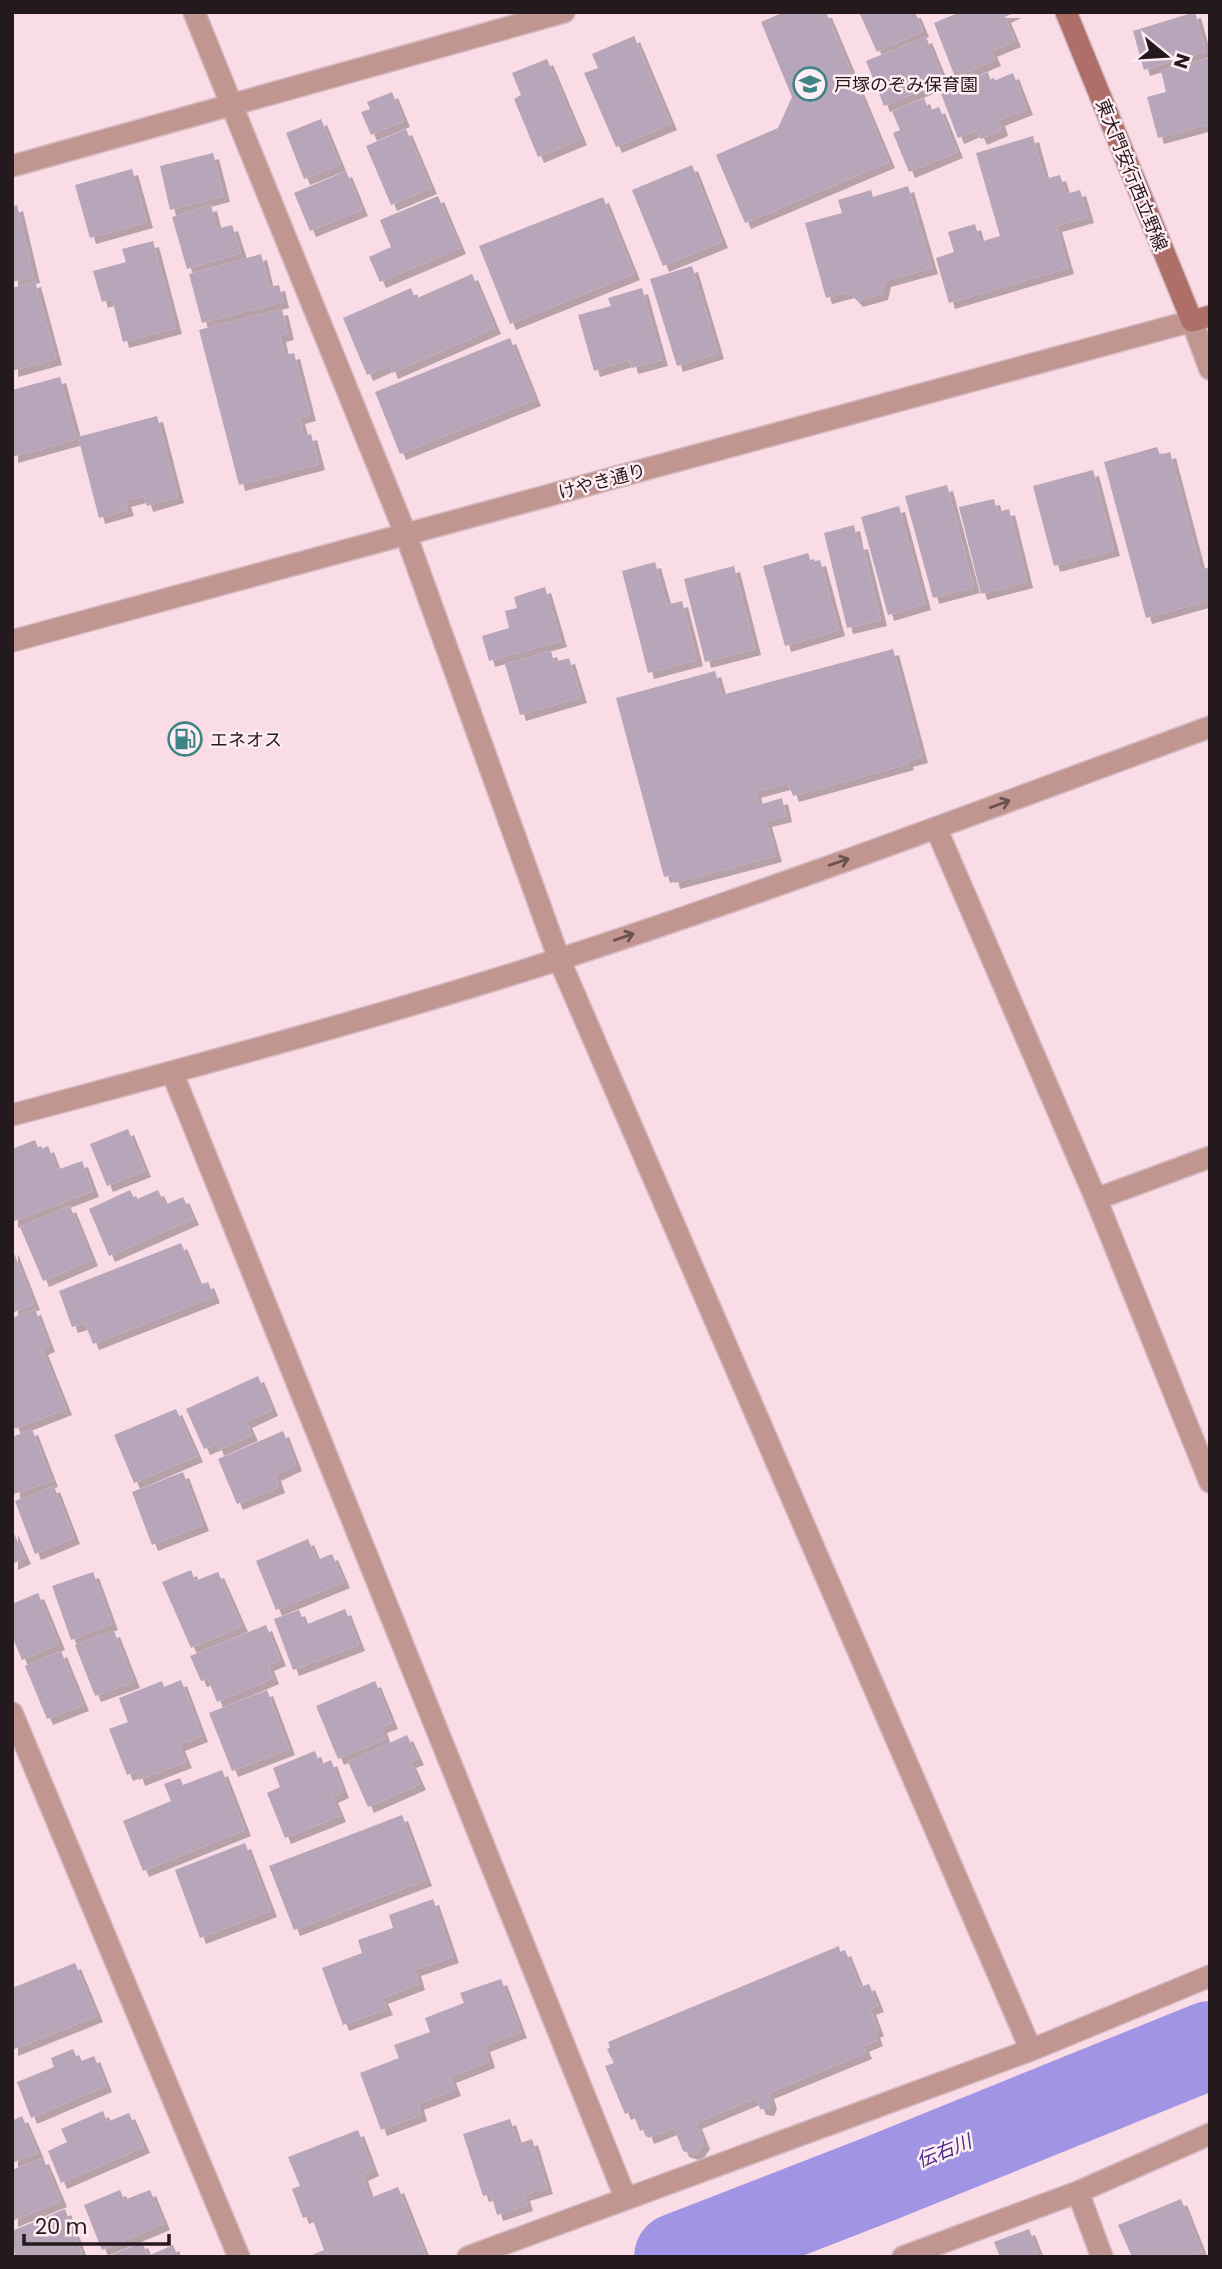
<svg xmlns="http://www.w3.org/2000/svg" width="1222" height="2269" viewBox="0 0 1222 2269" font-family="Poppins,'Noto Sans JP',sans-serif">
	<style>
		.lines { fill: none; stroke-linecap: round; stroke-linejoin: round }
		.river { stroke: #a194e5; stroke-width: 88 }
		.building { fill: #b7a5b9; filter: url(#shadow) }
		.minor-casing { stroke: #d3b9c2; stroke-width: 24 }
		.tertiary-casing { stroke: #d3b9c2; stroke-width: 24 }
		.secondary-casing { stroke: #d3b9c2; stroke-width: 24 }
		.minor { stroke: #c19690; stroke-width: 21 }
		.tertiary { stroke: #c19690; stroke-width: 21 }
		.secondary { stroke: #ad6f67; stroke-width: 21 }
		.oneway { stroke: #6b5251 }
		.labels { text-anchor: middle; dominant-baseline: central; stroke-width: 5; stroke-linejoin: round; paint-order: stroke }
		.poi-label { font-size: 18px; fill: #241a1d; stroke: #feedf2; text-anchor: start }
		.street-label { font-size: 18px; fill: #241a1d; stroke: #feedf2 }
		.water-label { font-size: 19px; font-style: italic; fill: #472d8a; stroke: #feedf2 }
	</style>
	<defs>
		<filter id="shadow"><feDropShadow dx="6" dy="6" stdDeviation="0" flood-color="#0004"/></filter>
	</defs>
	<rect width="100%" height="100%" fill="#f9dce6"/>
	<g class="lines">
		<path class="river" d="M678,2257L879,2179L1210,2045"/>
	</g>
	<path class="building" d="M784,12H826L889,162L745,223L716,155L778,128L792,97L761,22Z
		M859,12H915L923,31L877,52Z
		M960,12H1015L1005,17L1015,41L991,51L995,60L955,77L934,23Z
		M1195,12L1206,51L1144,70L1133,31Z
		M634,36L671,124L616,147L584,73L598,68L592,54Z
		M926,37L944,81L884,106L866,61Z
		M1210,58V124L1158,138L1147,97L1166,92L1161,71Z
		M547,59L581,139L538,157L514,99L521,95L512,73Z
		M988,72L991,82L1013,73L1027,109L999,120L1002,130L981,139L977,130L958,138L940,91Z
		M392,92L404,121L371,135L361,112L370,109L367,102Z
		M924,98L929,111L939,107L957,152L909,172L893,133L900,130L892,111Z
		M321,119L340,165L304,179L286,133Z
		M406,129L431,188L391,205L366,146Z
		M1033,136L1045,179L1060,175L1066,194L1080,190L1088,217L1056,226L1068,268L949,303L936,258L954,252L948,232L975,224L980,242L1000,236L976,153Z
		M213,153L224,196L170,210L160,166Z
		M692,165L722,242L663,266L632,190Z
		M132,169L147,222L90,238L75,185Z
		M346,171L362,210L310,231L294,193Z
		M908,186L932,268L885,281L882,294L857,301L849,292L826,298L805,223L842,213L838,200L871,190L873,197Z
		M438,196L460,248L380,282L369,257L391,247L380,220Z
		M603,197L634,274L510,324L479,246Z
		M17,205L34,277L12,282V207Z
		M211,205L217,229L232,225L241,253L187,269L172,217Z
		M153,241L176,328L123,342L112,299L102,302L93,271L126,262L122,249Z
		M261,254L269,287L279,285L283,302L202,323L189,274Z
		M692,266L718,353L677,366L650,279Z
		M472,274L495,328L392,373L389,365L367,375L343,318L411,288L415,299Z
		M35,281L56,359L12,371V288Z
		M642,288L662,360L632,368L630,360L594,371L578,315L611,306L608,298Z
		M282,309L288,334L280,336L284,355L294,353L310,415L299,418L304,436L311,434L319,464L239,485L199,330Z
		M510,338L535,400L400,454L375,392Z
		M60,377L77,439L12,457V390Z
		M157,416L178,497L147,506L144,496L125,501L128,510L99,518L78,437Z
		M1157,447L1160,455L1170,452L1201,570L1210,567V600L1146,618L1104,462Z
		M1093,470L1114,550L1054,566L1033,486Z
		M947,485L974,587L933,598L905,496Z
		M994,499L997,512L1009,509L1027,582L981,594L959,507Z
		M899,506L925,604L888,615L861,517Z
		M854,525L858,544L862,543L881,620L847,628L824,533Z
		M808,553L811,562L820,560L839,630L785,646L763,566Z
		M655,562L667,605L682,601L697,660L648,673L622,571Z
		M734,566L755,649L705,662L684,579Z
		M545,587L561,641L489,661L482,636L509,628L505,611L517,608L514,597Z
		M893,649L922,757L907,761L908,764L793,796L788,783L755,792L759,805L782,798L786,816L766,821L776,856L674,883L672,875L664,877L616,698L715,671L722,695Z
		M551,651L554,662L569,658L581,697L520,715L505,664Z
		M128,1129L145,1171L107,1186L90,1144Z
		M35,1140L39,1150L48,1146L57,1170L82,1161L93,1191L12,1222V1149Z
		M130,1190L135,1200L158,1190L165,1205L183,1197L193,1219L109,1256L89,1209Z
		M70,1206L92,1260L43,1281L20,1227Z
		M181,1243L199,1285L208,1282L214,1297L93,1344L85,1323L72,1327L59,1291Z
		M12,1248L34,1304L12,1313Z
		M35,1309L49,1346L42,1349L66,1409L15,1429L12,1421V1318Z
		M258,1376L272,1410L246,1422L252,1435L218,1450L216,1444L204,1449L186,1409Z
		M176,1409L197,1456L134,1483L114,1435Z
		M32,1429L52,1481L14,1494L12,1437Z
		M283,1431L296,1465L275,1475L279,1487L237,1504L218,1459Z
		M183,1472L203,1525L152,1545L132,1492Z
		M54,1486L74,1538L35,1554L15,1501Z
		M12,1529L25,1558L12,1564Z
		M308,1539L317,1560L332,1554L344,1582L276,1610L256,1561Z
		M191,1570L195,1581L218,1572L242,1626L191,1648L162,1582Z
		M93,1572L112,1624L71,1640L52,1586Z
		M38,1593L59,1644L22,1660L12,1636V1604Z
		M345,1609L359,1645L293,1670L274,1619L299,1610L305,1625Z
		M266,1625L280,1660L268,1665L273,1678L217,1702L208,1679L201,1681L190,1656Z
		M114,1631L134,1682L95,1696L75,1645Z
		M61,1651L83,1705L47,1719L25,1666Z
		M181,1680L202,1736L179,1745L186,1762L139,1780L136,1771L127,1775L109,1729L128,1722L119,1698L162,1681L164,1687Z
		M375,1681L392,1723L381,1727L385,1739L338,1759L316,1706Z
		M267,1690L289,1749L232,1771L209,1713Z
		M407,1735L418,1759L410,1762L420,1784L368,1807L348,1762Z
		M315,1751L320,1765L331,1760L343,1792L332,1797L340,1816L285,1838L267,1793L280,1787L273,1768Z
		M222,1770L245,1830L143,1871L123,1821L171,1801L164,1784L180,1778L183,1785Z
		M402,1815L426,1880L294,1930L269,1866Z
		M245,1843L271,1911L200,1938L175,1870Z
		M433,1899L453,1957L415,1970L419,1984L382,1998L387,2009L343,2025L322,1968L362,1953L358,1940L393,1928L389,1915Z
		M839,1946L840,1952L845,1950L860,1987L869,1984L878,2006L870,2009L878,2030L874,2032L877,2040L863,2046L866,2053L768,2093L771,2103L768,2110L760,2109L756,2098L696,2123L704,2143L696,2155L683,2151L674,2128L648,2138L645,2129L640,2131L632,2111L625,2114L605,2066L614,2063L607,2049L610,2048L608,2042Z
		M75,1963L97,2016L12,2050V1988Z
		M501,1979L521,2032L484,2046L489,2062L450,2077L455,2090L418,2104L421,2115L381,2130L360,2073L399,2058L394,2045L430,2032L425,2018L464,2003L460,1993Z
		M73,2049L79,2062L94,2056L106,2086L31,2118L17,2082L54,2067L51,2058Z
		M103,2111L107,2122L129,2113L144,2147L61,2183L48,2151L67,2142L61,2129Z
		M22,2116L38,2153L12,2163V2121Z
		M510,2119L518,2144L532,2139L547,2188L524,2195L527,2205L497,2215L491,2194L483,2196L463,2134Z
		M358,2130L373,2170L362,2175L370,2198L398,2187L426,2257H307L324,2250L311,2215L303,2218L292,2189L300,2186L288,2157Z
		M43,2158L61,2201L12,2221V2170Z
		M120,2190L124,2200L150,2190L164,2224L102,2250L84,2205Z
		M1181,2199L1202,2252L1192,2257H1132L1118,2225Z
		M65,2209L82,2254L74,2257H15L12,2231Z
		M1029,2229L1038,2252L1028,2257H1000L994,2242Z
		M142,2242L148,2256L173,2245L178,2257H107Z"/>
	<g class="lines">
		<defs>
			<path id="minor" d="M194,12L406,535L559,959L1031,2050
				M12,166L564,12
				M936,828L1096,1199L1210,1482
				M172,1072L626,2199
				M12,1115C195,1066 380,1017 560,959C779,888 994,806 1210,727
				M1096,1199L1210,1157
				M12,1713L239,2257
				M1078,2192L1102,2257
				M468,2257L1031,2050L1210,1976
				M903,2257L1078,2192L1210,2134"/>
			<path id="tertiary" d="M12,641L1192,321L1210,369"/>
			<path id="secondary" d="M1066,12L1192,321L1210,316"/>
		</defs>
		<use href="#minor" class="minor-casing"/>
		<use href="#tertiary" class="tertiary-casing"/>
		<use href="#secondary" class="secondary-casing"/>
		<use href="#minor" class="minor"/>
		<use href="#tertiary" class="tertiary"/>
		<use href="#secondary" class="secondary"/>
	</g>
	<defs><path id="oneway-shaft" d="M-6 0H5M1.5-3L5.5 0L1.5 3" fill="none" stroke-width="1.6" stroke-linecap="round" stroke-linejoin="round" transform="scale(1.75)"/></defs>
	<g class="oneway">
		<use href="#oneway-shaft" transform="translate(1000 804) rotate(-20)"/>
		<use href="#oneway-shaft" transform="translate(839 862) rotate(-19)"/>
		<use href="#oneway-shaft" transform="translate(624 937) rotate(-19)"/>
	</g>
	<defs>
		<symbol id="school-ring" viewBox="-11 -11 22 22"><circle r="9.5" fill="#feedf2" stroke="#3d8584" stroke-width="1.5"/><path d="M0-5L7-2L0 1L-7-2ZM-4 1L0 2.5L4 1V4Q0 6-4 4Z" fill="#3d8584"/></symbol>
		<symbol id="fuel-ring" viewBox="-11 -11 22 22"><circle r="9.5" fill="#feedf2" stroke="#3d8584" stroke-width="1.5"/><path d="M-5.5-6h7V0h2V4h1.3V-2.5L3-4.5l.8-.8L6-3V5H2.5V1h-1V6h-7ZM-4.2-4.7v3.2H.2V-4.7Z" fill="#3d8584"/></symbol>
	</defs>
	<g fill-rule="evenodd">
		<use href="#school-ring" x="791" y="65" width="38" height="38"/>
		<use href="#fuel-ring" x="166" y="720" width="38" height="38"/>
	</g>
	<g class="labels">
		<g class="poi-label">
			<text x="834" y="84">戸塚のぞみ保育園</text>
			<text x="210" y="739">エネオス</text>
		</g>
		<g class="street-label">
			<text transform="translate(1132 175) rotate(68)">東大門安行西立野線</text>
			<text transform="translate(602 481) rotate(-15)">けやき通り</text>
		</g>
		<g class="water-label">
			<text transform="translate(944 2151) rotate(-22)">伝右川</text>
		</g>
	</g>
	<rect width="1222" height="2269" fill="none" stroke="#241a1d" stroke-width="28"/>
	<g transform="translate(1166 56) rotate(108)" stroke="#feedf2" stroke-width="5" paint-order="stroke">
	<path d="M0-5L12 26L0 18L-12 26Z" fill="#241a1d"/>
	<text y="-10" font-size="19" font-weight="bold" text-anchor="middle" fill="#241a1d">N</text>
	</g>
	<path d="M24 2234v10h145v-10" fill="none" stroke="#241a1d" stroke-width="3.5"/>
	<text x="35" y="2234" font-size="21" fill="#241a1d" stroke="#feedf2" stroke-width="5" paint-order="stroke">20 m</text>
</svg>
